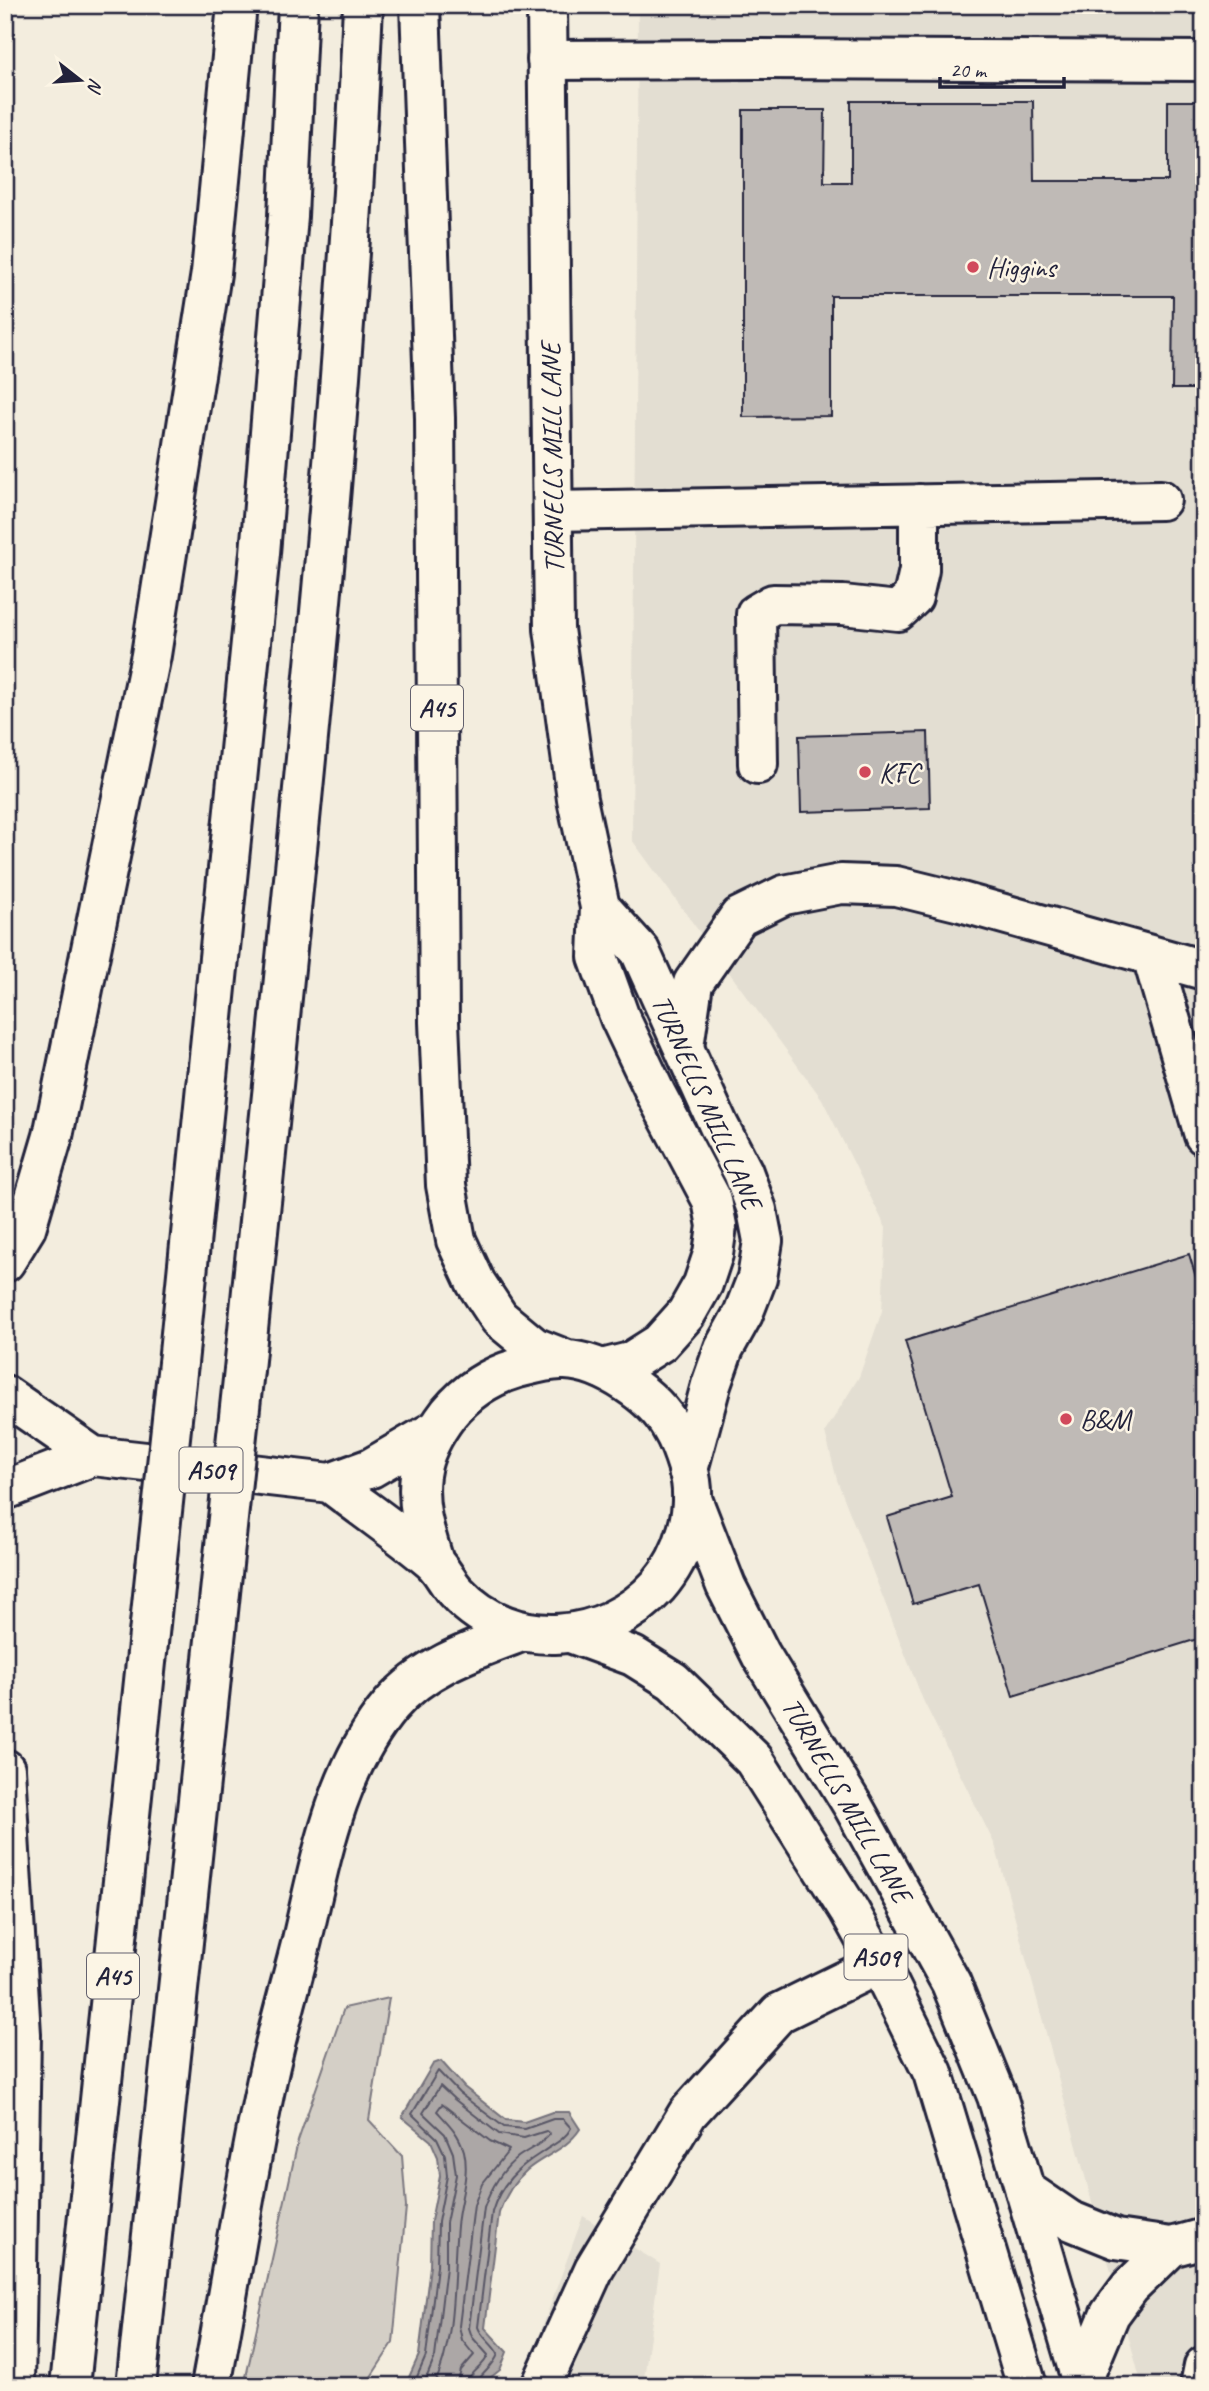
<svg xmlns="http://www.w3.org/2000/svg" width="1209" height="2391" viewBox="0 0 1209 2391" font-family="Caveat,sans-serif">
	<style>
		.built { fill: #e3ded2 }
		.green { fill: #d4cfc6; stroke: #7b7880; stroke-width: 2 }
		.water { fill: #aca7a6; stroke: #75727b; stroke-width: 2 }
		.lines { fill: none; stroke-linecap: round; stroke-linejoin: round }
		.shore { stroke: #595766; stroke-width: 2 }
		.building { fill: #bfbab6; stroke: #22223b; stroke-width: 2 }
		.minor-casing { stroke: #22223b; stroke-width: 44 }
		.major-casing { stroke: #22223b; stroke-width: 44 }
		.highway-casing { stroke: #22223b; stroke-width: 44 }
		.minor { stroke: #fcf5e5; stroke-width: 38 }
		.major { stroke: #fcf5e5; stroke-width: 38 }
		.highway { stroke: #fcf5e5; stroke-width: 38 }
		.highway-bridge-casing { stroke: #22223b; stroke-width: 44; stroke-linecap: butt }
		.highway-bridge { stroke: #fcf5e5; stroke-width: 38 }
		.poi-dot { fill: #d1495b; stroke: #fcf5e5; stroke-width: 2.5 }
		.labels { text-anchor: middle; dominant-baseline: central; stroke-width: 5; stroke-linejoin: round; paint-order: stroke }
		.shield { fill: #fcf5e5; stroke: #63616e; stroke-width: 2 }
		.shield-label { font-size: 26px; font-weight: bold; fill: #22223b }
		.poi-label { font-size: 28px; fill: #22223b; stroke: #fcf5e5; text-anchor: start }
		.street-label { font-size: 28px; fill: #22223b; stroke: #fcf5e5 }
	</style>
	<rect width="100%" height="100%" fill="#f3edde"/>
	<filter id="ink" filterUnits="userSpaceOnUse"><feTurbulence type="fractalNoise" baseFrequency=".0143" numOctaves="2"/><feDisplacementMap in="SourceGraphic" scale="14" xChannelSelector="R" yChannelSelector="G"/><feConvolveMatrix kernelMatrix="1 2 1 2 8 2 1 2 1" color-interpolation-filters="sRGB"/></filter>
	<g filter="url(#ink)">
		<path class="built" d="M638,5H1204V2386H1142L995,1845L923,1700L837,1480L825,1432L859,1377L882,1311L886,1228L822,1099L632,840Z
			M583,2216L660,2264L643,2386H516L525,2374Z"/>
		<path class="green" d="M389,1998L369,2120L402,2156L406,2207L393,2343L365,2386H244L298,2141L344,2008Z"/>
		<path class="water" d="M441,2061L464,2087L506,2120L524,2122L552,2112H569L580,2129C567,2149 545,2155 527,2170C513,2182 505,2196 499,2213L485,2328L507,2352L500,2370L480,2386H405L419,2355L430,2266L431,2221L440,2176L438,2157L431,2141L402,2117L433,2064Z"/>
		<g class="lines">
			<path class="shore" d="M413,2386L426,2356L437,2266L438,2222L447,2176L445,2155L437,2138L412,2114L438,2071L459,2093L504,2127L525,2129L553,2119H563L571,2128C565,2140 552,2145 541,2153C517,2168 500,2185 492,2212L478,2327C481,2337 493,2344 498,2354C493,2369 478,2374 477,2386
				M423,2386L435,2357L446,2267V2223L456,2175L453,2153L445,2134L423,2113L440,2086L454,2099L499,2134L524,2138L546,2131L550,2134C543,2144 529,2149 518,2157C502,2170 491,2188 484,2208L469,2328L472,2337L488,2355C484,2368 469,2370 468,2386
				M434,2386C457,2335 452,2280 457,2226C459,2200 470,2177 464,2151C459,2133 448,2123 437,2111L442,2104L490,2141L509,2150L482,2184L474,2205L459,2326L462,2340L474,2355L461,2370L457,2386"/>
		</g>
		<path class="building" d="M851,101H1033L1034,181H1168V101H1204V389H1172L1173,296H831V416L743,417V110H825L824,182H851Z
			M928,732L930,808L801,812L799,736Z
			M1189,1254L1204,1304V1637L1013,1696L979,1584L913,1604L887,1517L952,1497L905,1341Z"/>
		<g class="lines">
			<defs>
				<path id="minor" d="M547,60L761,59L1204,61
					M553,511L1161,500
					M758,764L756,614L773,604L843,605L898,611L913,597L919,570V504
					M1152,956L1204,1135
					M684,1047L693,983L739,917L784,895L841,884L896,886L961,902L1204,970
					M1025,2190L1069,2220L1116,2239L1171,2247L1204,2238
					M1082,2381L1110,2314L1130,2287L1171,2247
					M541,2386L594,2269L688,2113L779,2013L879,1964
					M1200,2386L1204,2366"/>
				<path id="major" d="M547,5L554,629L577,799L600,907L598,957L620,1018L656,1094L712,1200L717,1226L713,1254L703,1284L686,1314L660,1343L630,1362L602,1369
					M600,907L640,951L719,1126L743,1172L757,1210L763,1241L757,1278L743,1314L724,1348L711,1385L688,1470"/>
				<path id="highway" d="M420,5L435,418L439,1022L446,1185L456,1240L476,1283L499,1318L534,1347L567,1360
					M5,1262L26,1228L53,1136L151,655L211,273L237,5
					M178,1363L260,553L288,216L298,5
					M244,1370C289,916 343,462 363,5
					M5,1395L93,1456L330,1483L371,1468L436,1430
					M330,1483C364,1509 399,1533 431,1560C442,1569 447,1583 457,1593C513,1653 606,1644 658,1586C684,1556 700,1507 688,1468C684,1455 679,1440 672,1429C655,1396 602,1361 565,1360C549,1359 533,1364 518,1368C490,1376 467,1391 449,1413C436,1430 423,1453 420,1475C416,1506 425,1533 434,1562
					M5,1490L93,1456
					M692,1499L726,1586L761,1655L853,1806L951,1983L997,2096L1083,2386
					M573,1634L633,1656L673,1681L754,1760L849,1910L879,1964L933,2073L1027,2386
					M5,1769L21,2034L15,2386
					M70,2386L156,1567
					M136,2386L222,1574
					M211,2386C230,2285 245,2183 266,2084C276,2035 290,1988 302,1940C321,1859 336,1770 391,1705C425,1665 476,1649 524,1631"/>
			</defs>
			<use href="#minor" class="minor-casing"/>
			<use href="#major" class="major-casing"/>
			<use href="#highway" class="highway-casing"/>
			<use href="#minor" class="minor"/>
			<use href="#major" class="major"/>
			<use href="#highway" class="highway"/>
			<defs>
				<path id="highway-bridge" d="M156,1567L178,1363
					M222,1574L244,1370"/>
			</defs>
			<use href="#highway-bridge" class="highway-bridge-casing"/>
			<use href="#highway-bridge" class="highway-bridge"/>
		</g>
	</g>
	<g class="poi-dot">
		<circle cx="973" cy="267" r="7"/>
		<circle cx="865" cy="772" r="7"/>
		<circle cx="1066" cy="1419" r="7"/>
	</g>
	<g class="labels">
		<g class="shield">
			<rect x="411" y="685.5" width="52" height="45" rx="5"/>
			<rect x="179.5" y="1447.5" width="63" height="45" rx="5"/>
			<rect x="844.5" y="1934.5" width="63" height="45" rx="5"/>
			<rect x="87" y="1953.5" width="52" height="45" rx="5"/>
		</g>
		<g class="shield-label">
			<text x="437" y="708">A45</text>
			<text x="211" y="1470">A509</text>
			<text x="876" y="1957">A509</text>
			<text x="113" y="1976">A45</text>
		</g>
		<g class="poi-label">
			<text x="987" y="267">Higgins</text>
			<text x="879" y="772">KFC</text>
			<text x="1080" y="1419">B&amp;M</text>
		</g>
		<g class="street-label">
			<text transform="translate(552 458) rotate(-91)">TURNELLS MILL LANE</text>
			<text transform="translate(707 1102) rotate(66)">TURNELLS MILL LANE</text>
			<text transform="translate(847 1800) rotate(60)">TURNELLS MILL LANE</text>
		</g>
	</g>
	<rect width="1209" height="2391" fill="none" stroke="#fcf5e5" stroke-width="28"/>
	<rect x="14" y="14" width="1181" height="2363" fill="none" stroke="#22223b" stroke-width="2.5" filter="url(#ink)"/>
	<g transform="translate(80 80) rotate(107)" stroke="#fcf5e5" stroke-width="5" paint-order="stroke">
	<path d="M0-5L12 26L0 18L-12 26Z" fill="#22223b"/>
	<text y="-10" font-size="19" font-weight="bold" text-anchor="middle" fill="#22223b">N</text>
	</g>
	<path d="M940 77v10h124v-10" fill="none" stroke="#22223b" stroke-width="3.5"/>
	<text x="950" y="77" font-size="21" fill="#22223b" stroke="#fcf5e5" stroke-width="5" paint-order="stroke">20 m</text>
</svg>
